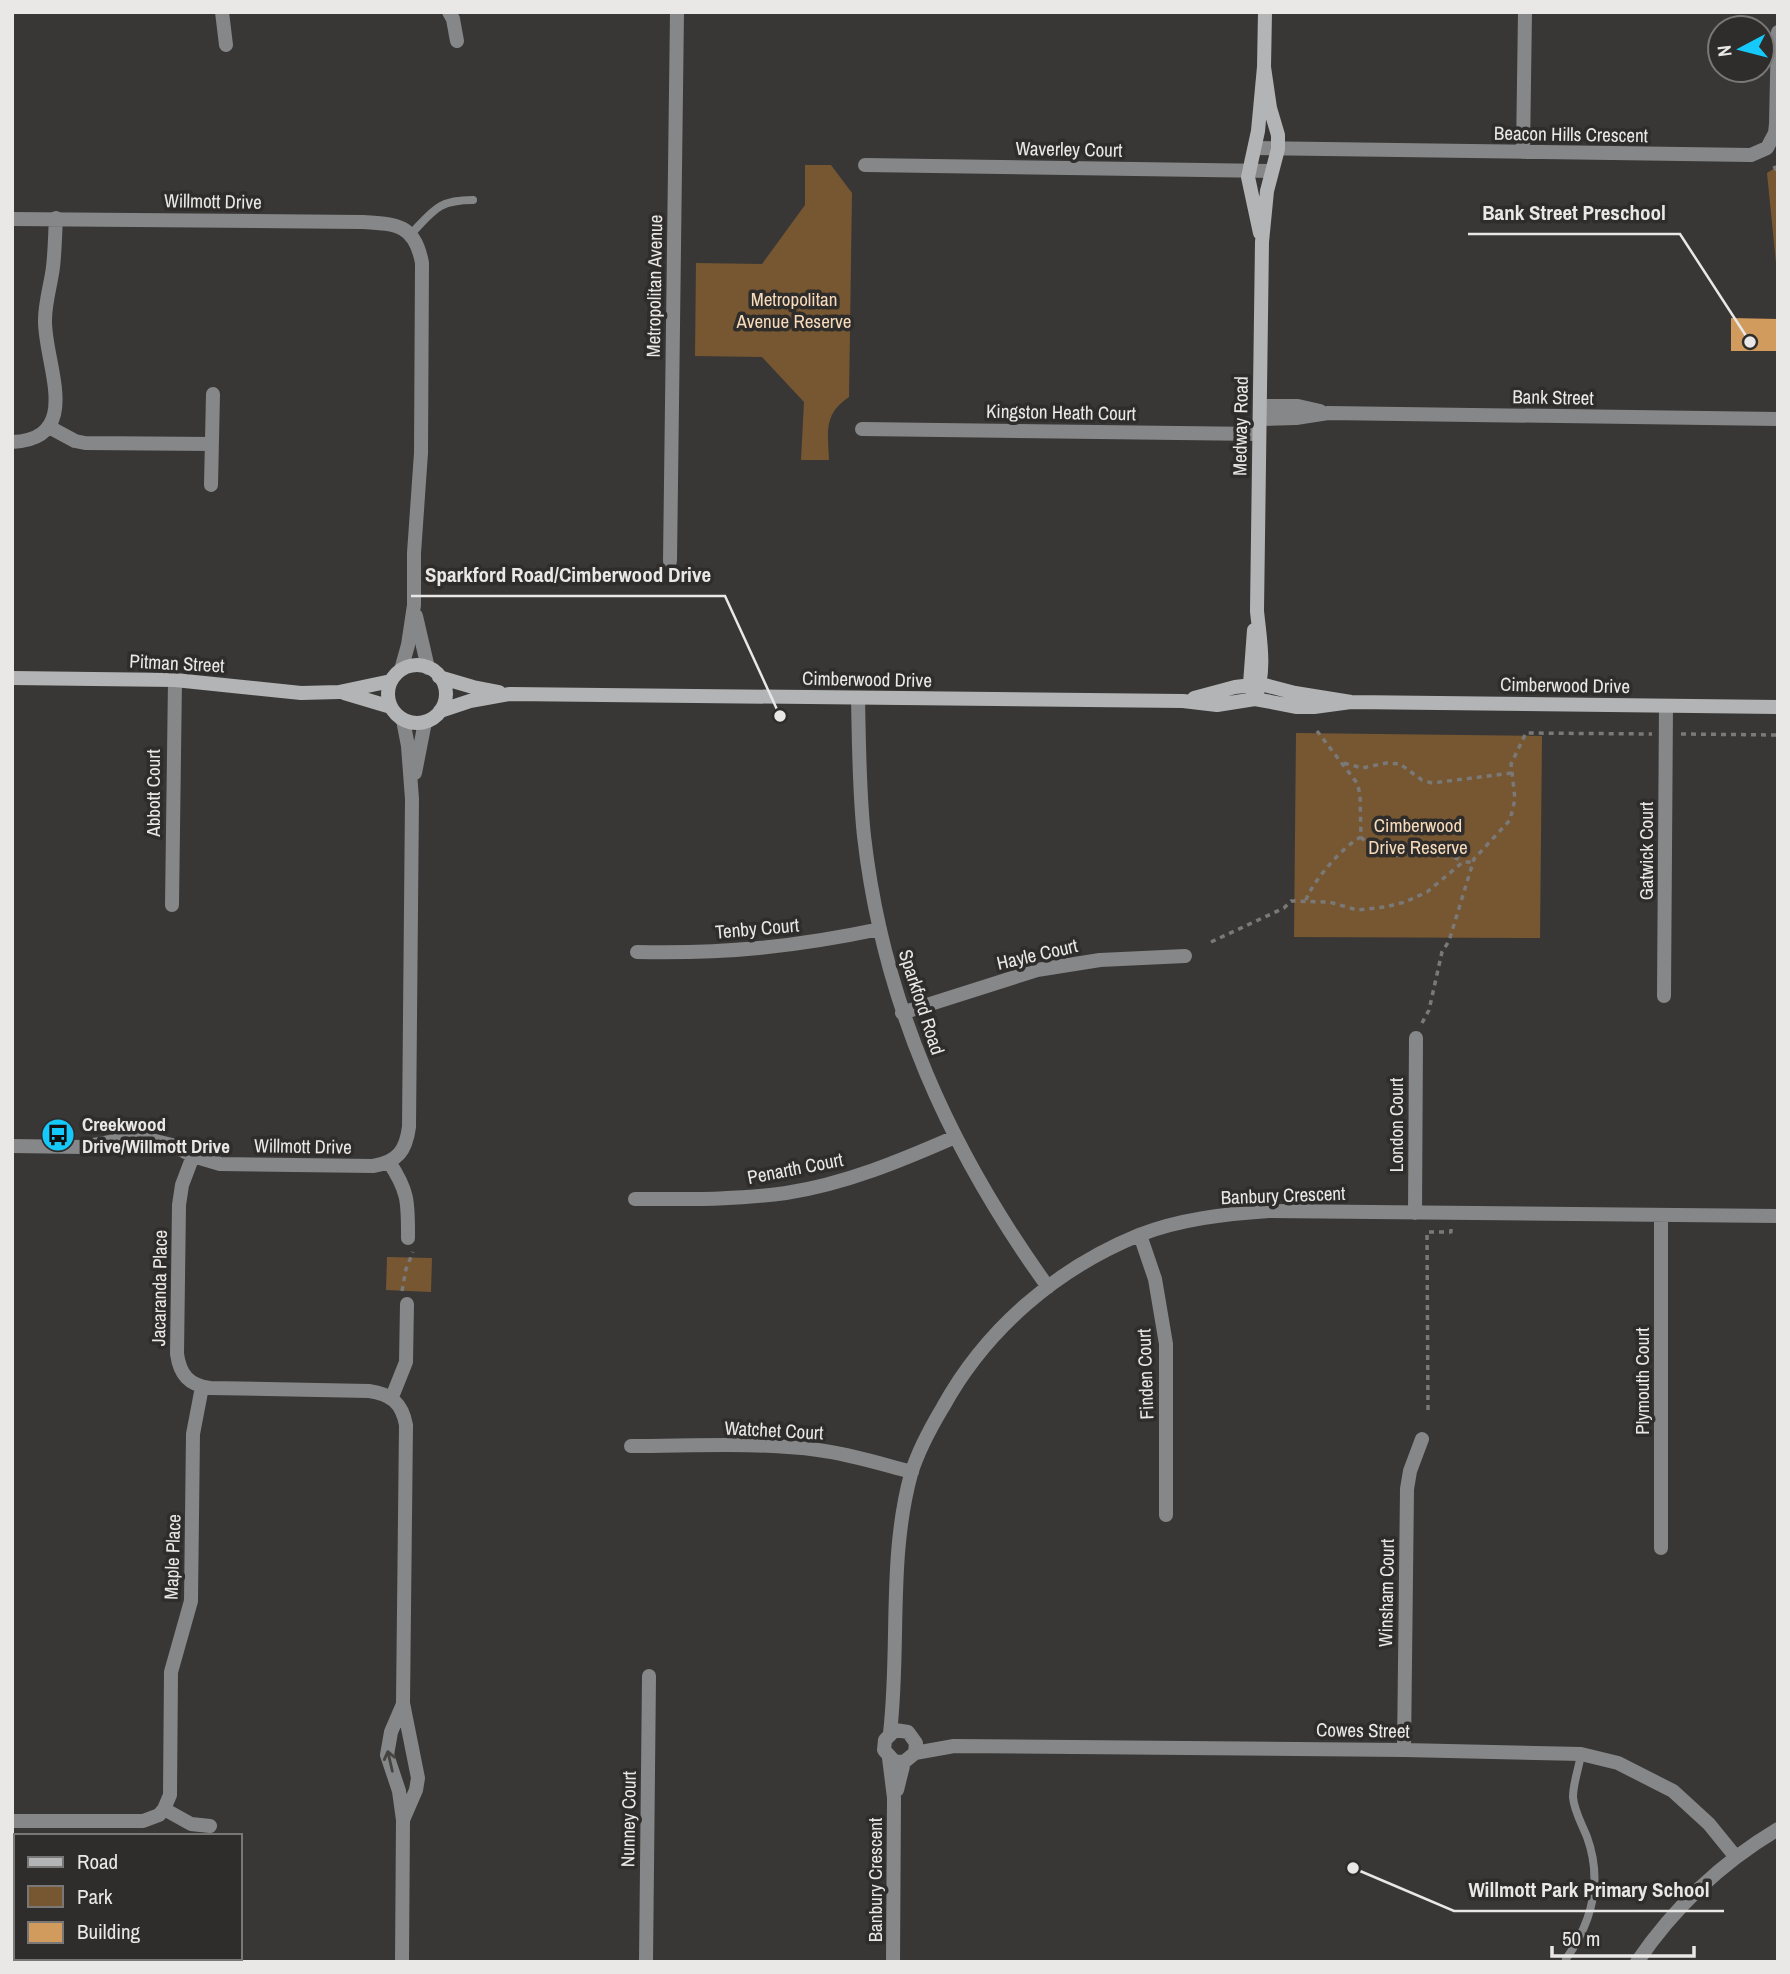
<svg xmlns="http://www.w3.org/2000/svg" width="1790" height="1974" viewBox="0 0 1790 1974" font-family="'Archivo Narrow',sans-serif">
	<style>
		.green { fill: #765732 }
		.building { fill: #d09b5c }
		.lines { fill: none; stroke-linecap: round; stroke-linejoin: round }
		.path { stroke: #7a7977; stroke-width: 3.5; stroke-dasharray: 5 5; stroke-linecap: butt }
		.lane { stroke: #868788; stroke-width: 8 }
		.street { stroke: #868788; stroke-width: 14 }
		.secondary { stroke: #b2b4b5; stroke-width: 14 }
		.oneway { stroke: #454442 }
		.labels { text-anchor: middle; dominant-baseline: central; stroke-width: 7; stroke-linejoin: round; paint-order: stroke }
		.street-label { font-size: 19px; fill: #e9e8e7; stroke: #2f2d2b }
		.park-label { font-size: 19px; fill: #f8dbbb; stroke: #2f2d2b }
		.poi-label { font-size: 19px; font-weight: bold; fill: #e9e8e7; stroke: #2f2d2b; text-anchor: start }
		.leader { fill: none; stroke: #e9e8e7; stroke-width: 2.5 }
		.callout-dot { fill: #e9e8e7; stroke: #2f2d2b; stroke-width: 2.5 }
		.callout-label { font-size: 21px; text-anchor: middle; font-weight: bold; fill: #e9e8e7; stroke: #2f2d2b; stroke-width: 7; stroke-linejoin: round; paint-order: stroke }
	</style>
	<rect width="100%" height="100%" fill="#393735"/>
	<path class="green" d="M805,165H831L852,193L849,397C823,414 828,433 829,460H801L804,402L762,357L695,356L696,263L762,264L805,205Z
		M1778,166V283L1767,173Z
		M1296,733L1542,736L1540,938L1294,937Z
		M387,1257L432,1258L431,1292L386,1290Z"/>
	<path class="building" d="M1731,318L1778,319V351H1731Z"/>
	<g class="lines">
		<path class="path" d="M1774,166L1778,174
			M1681,734L1778,735
			M1344,763L1362,768L1387,763L1400,764L1422,780L1432,783L1512,773
			M1361,837C1367,844 1379,853 1388,855C1398,857 1406,852 1415,851C1430,851 1452,854 1463,862
			M1306,900C1312,882 1344,845 1361,837L1360,794L1357,783L1317,731
			M1211,942L1284,908L1291,901L1329,902L1357,910L1385,907L1405,902L1427,892L1463,862H1473
			M1422,1023L1429,1010L1442,952L1449,941L1474,859L1510,820L1515,799L1511,764L1526,733L1652,734
			M402,1291L406,1269L413,1252
			M1428,1410L1427,1232H1451V1227"/>
		<path class="lane" d="M411,234C434,210 438,200 473,200
			M1566,1959C1592,1922 1603,1881 1587,1837C1582,1824 1574,1811 1573,1797C1573,1783 1579,1768 1581,1754"/>
		<path class="street" d="M222,12L226,45
			M449,12L453,19L457,41
			M1255,148L1751,155L1767,148L1775,133L1776,124L1778,32
			M1523,152L1525,12
			M865,165L1271,171
			M12,219L363,222C398,224 415,225 422,263L421,453L414,553V605L408,645L401,670
			M1260,406H1298L1320,411
			M1260,419L1296,418L1328,413L1778,419
			M49,427L75,441L85,443L212,444
			M862,429L1259,434
			M12,442C85,439 44,363 45,320C45,302 51,284 53,267C55,250 55,234 56,218
			M211,485L213,394
			M670,561L677,12
			M416,616L428,668
			M858,698C859,744 859,790 864,836C883,1004 950,1151 1048,1287
			M415,773L425,722
			M172,905L175,680
			M637,952C723,954 795,947 880,929
			M1664,996L1666,706
			M902,1013L1037,970L1100,960L1185,956
			M12,1146L83,1147L121,1140L147,1139L172,1145L193,1156L220,1164L373,1166C398,1162 406,1150 409,1127L412,799L408,746L403,720
			M193,1156L182,1185L179,1205L177,1354C180,1375 189,1385 210,1388L369,1391C391,1394 402,1403 406,1425L403,1703L418,1778L416,1790L403,1820
			M389,1162C409,1192 408,1203 408,1238
			M635,1199C686,1199 736,1200 786,1193C845,1184 900,1161 955,1137
			M1415,1213L1416,1038
			M1140,1235L1155,1279L1166,1344V1515
			M392,1397L406,1362L407,1304
			M631,1446C693,1446 757,1442 818,1450C850,1454 881,1464 912,1472
			M1661,1548V1215
			M890,1733C900,1647 888,1558 911,1474C918,1451 931,1427 943,1407C986,1329 1056,1269 1139,1235C1180,1219 1225,1214 1269,1211L1778,1216
			M1404,1750L1407,1489L1410,1471L1422,1439
			M915,1753L954,1746L1404,1750L1581,1754L1618,1763L1673,1791L1709,1824L1735,1856
			M889,1758L894,1798L893,1962
			M897,1790L904,1762L915,1753L916,1743L908,1732L895,1730L885,1740L884,1750L894,1761L904,1762
			M164,1809L191,1824L210,1826
			M12,1821H143L159,1815L164,1809L170,1795L171,1672L191,1601L193,1434L202,1387
			M402,1962L403,1820L399,1791L387,1755L391,1732L403,1704
			M646,1962L649,1676
			M1637,1962C1675,1906 1721,1863 1778,1829"/>
		<path class="secondary" d="M1260,233L1248,177L1258,131L1264,67L1265,12
			M388 694a29 29 0 1 1 58 0a29 29 0 1 1-58 0Z
			M439,677L473,687L499,692
			M12,678L175,680L301,693L339,692L391,681
			M344,693L391,707
			M1253,693L1250,684L1254,630
			M1194,698L1235,687L1261,684L1295,693L1351,702L1778,707
			M1255,699C1266,670 1260,641 1257,611L1262,242L1267,191L1278,149V135L1270,108L1264,67
			M440,711L470,701L510,694L1183,701L1217,705L1255,699L1297,707H1314L1351,702"/>
	</g>
	<defs><path id="oneway-shaft" d="M-6 0H5M1.5-3L5.5 0L1.5 3" fill="none" stroke-width="1.6" stroke-linecap="round" stroke-linejoin="round" transform="scale(1.75)"/></defs>
	<use class="oneway" href="#oneway-shaft" transform="translate(390 1761) rotate(-103)"/>
	<defs>
		<symbol id="bus-disc" viewBox="-11 -11 22 22"><circle r="9.5" fill="#15cafb" stroke="#2f2d2b"/><path d="M-5-6H5V4H4V6H2V4H-2V6H-4V4H-5ZM-3.5-4V0h7V-4ZM-3.5 1.2v1.5H-2V1.2ZM2 1.2v1.5H3.5V1.2Z" fill="#111"/></symbol>
	</defs>
	<g fill-rule="evenodd">
		<use href="#bus-disc" x="39" y="1116" width="38" height="38"/>
	</g>
	<g class="labels">
		<g class="street-label">
			<text transform="translate(1571 134) rotate(1)">Beacon Hills Crescent</text>
			<text transform="translate(1069 149) rotate(1)">Waverley Court</text>
			<text transform="translate(213 201) rotate(1)">Willmott Drive</text>
			<text transform="translate(654 286) rotate(-89)">Metropolitan Avenue</text>
			<text transform="translate(1553 397) rotate(1)">Bank Street</text>
			<text transform="translate(1061 412) rotate(1)">Kingston Heath Court</text>
			<text transform="translate(1240 426) rotate(-89)">Medway Road</text>
			<text transform="translate(177 663) rotate(3)">Pitman Street</text>
			<text transform="translate(867 679) rotate(1)">Cimberwood Drive</text>
			<text transform="translate(1565 685) rotate(1)">Cimberwood Drive</text>
			<text transform="translate(153 793) rotate(-90)">Abbott Court</text>
			<text transform="translate(1646 851) rotate(-90)">Gatwick Court</text>
			<text transform="translate(757 928) rotate(-5)">Tenby Court</text>
			<text transform="translate(1037 954) rotate(-13)">Hayle Court</text>
			<text transform="translate(922 1002) rotate(72)">Sparkford Road</text>
			<text transform="translate(1396 1125) rotate(-90)">London Court</text>
			<text transform="translate(303 1146) rotate(1)">Willmott Drive</text>
			<text transform="translate(795 1168) rotate(-11)">Penarth Court</text>
			<text transform="translate(1283 1195) rotate(-2)">Banbury Crescent</text>
			<text transform="translate(159 1288) rotate(-89)">Jacaranda Place</text>
			<text transform="translate(1145 1374) rotate(-92)">Finden Court</text>
			<text transform="translate(1642 1381) rotate(-90)">Plymouth Court</text>
			<text transform="translate(774 1430) rotate(3)">Watchet Court</text>
			<text transform="translate(172 1557) rotate(-88)">Maple Place</text>
			<text transform="translate(1386 1593) rotate(-89)">Winsham Court</text>
			<text transform="translate(1363 1730) rotate(1)">Cowes Street</text>
			<text transform="translate(628 1819) rotate(-89)">Nunney Court</text>
			<text transform="translate(875 1880) rotate(-90)">Banbury Crescent</text>
		</g>
		<g class="park-label">
			<text x="794" y="299">Metropolitan<tspan x="794" dy="22">Avenue Reserve</tspan></text>
			<text x="1418" y="825">Cimberwood<tspan x="1418" dy="22">Drive Reserve</tspan></text>
		</g>
		<g class="poi-label">
			<text x="82" y="1124">Creekwood<tspan x="82" dy="22">Drive/Willmott Drive</tspan></text>
		</g>
	</g>
	<path class="leader" d="M1750 342L1680 234H1468M780 716L725 596H411M1353 1868L1454 1911H1724"/>
	<g class="callout-dot">
		<circle cx="1750" cy="342" r="7"/>
		<circle cx="780" cy="716" r="7"/>
		<circle cx="1353" cy="1868" r="7"/>
	</g>
	<g class="callout-label">
		<text x="1574" y="220">Bank Street Preschool</text>
		<text x="568" y="582">Sparkford Road/Cimberwood Drive</text>
		<text x="1589" y="1897">Willmott Park Primary School</text>
	</g>
	<rect width="1790" height="1974" fill="none" stroke="#e9e8e7" stroke-width="28"/>
	<rect x="14" y="1834" width="228" height="126" fill="#2f2d2b" stroke="#797876" stroke-width="2"/>
	<rect x="28" y="1857" width="35" height="10" fill="#b2b4b5" stroke="#797876" stroke-width="2"/>
	<text x="77" y="1869" font-size="21" fill="#e9e8e7">Road</text>
	<rect x="28" y="1886" width="35" height="21" fill="#765732" stroke="#797876" stroke-width="2"/>
	<text x="77" y="1904" font-size="21" fill="#e9e8e7">Park</text>
	<rect x="28" y="1922" width="35" height="21" fill="#d09b5c" stroke="#797876" stroke-width="2"/>
	<text x="77" y="1939" font-size="21" fill="#e9e8e7">Building</text>
	<g transform="translate(1741 49) rotate(263)"><circle r="33" fill="#2f2d2b" stroke="#797876" stroke-width="2"/>
	<path d="M0-5L12 26L0 18L-12 26Z" fill="#15cafb"/>
	<text y="-10" font-size="19" font-weight="bold" text-anchor="middle" fill="#e9e8e7">N</text>
	</g>
	<path d="M1552 1946v10h142v-10" fill="none" stroke="#e9e8e7" stroke-width="3.5"/>
	<text x="1562" y="1946" font-size="21" fill="#e9e8e7" stroke="#2f2d2b" stroke-width="5" paint-order="stroke">50 m</text>
</svg>
